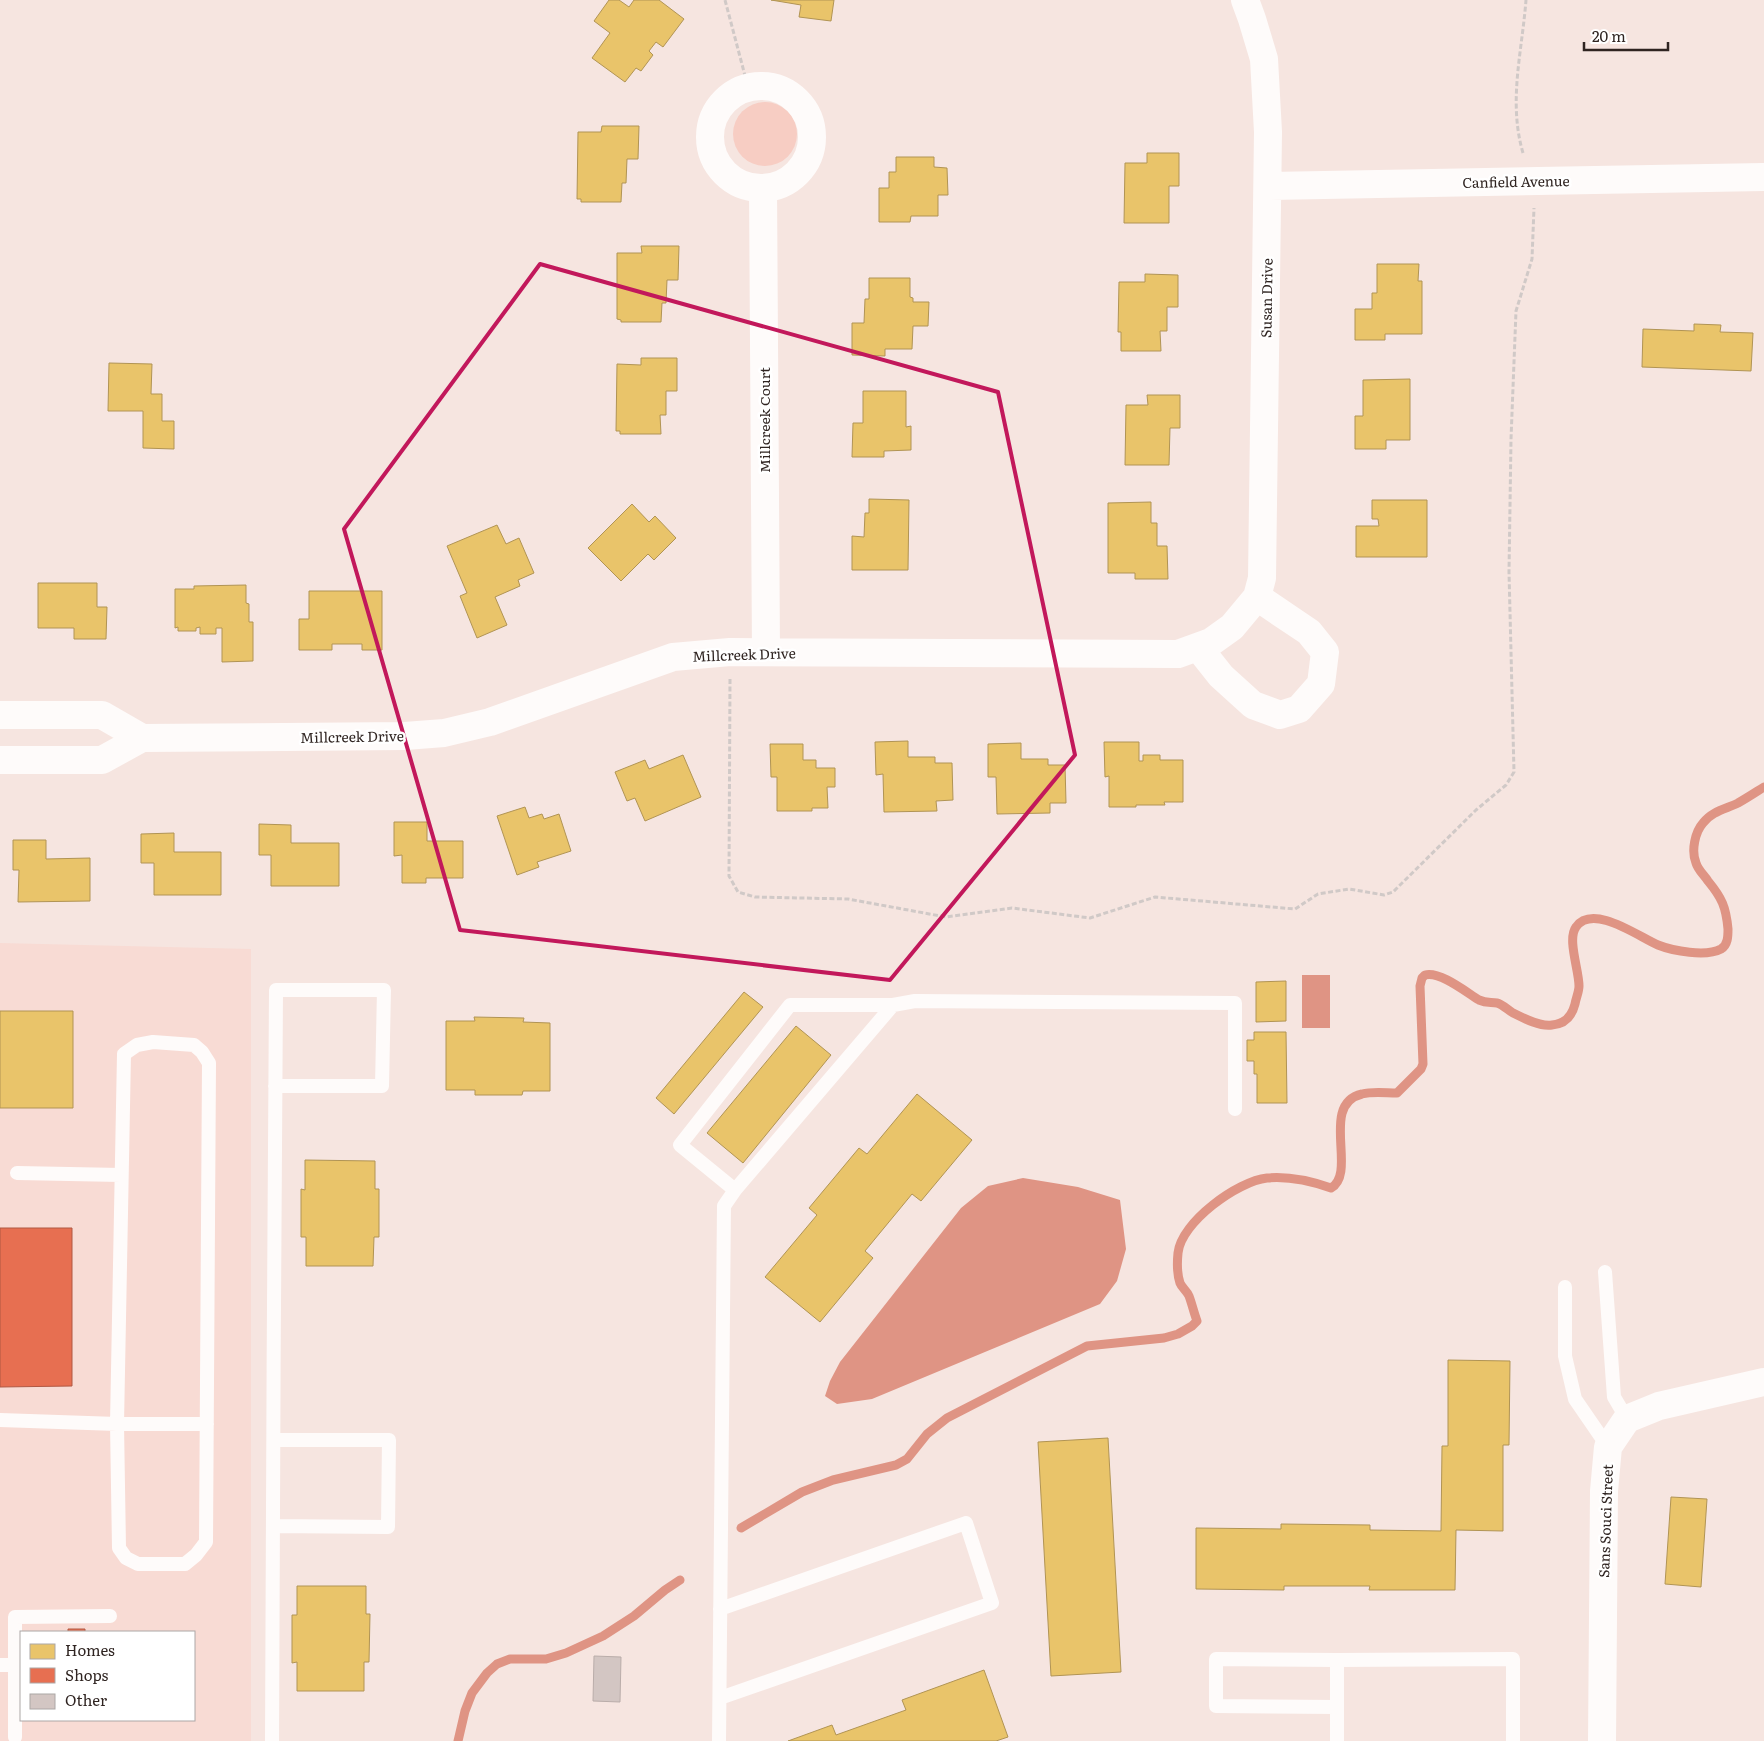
<svg xmlns="http://www.w3.org/2000/svg" width="1764" height="1741" viewBox="0 0 1764 1741" font-family="Literata,serif">
	<style>
		.built { fill: #f8dbd4; fill-rule: evenodd }
		.green { fill: #f7cdc3 }
		.water { fill: #df9484 }
		.homes { fill: #e9c46a; stroke: #b19454 }
		.shops { fill: #e76f51; stroke: #b05843 }
		.lines { fill: none; stroke-linecap: round; stroke-linejoin: round }
		.stream { stroke: #df9484; stroke-width: 9 }
		.building { fill: #d3c6c3; stroke: #baadaa }
		.path { stroke: #d0c9c7; stroke-width: 3; stroke-dasharray: 5 2.5; stroke-linecap: butt }
		.lane { stroke: #fefbfa; stroke-width: 14 }
		.street { stroke: #fefbfa; stroke-width: 28 }
		.marked { fill: none; stroke: #c2185b; stroke-width: 4; stroke-linejoin: round }
		.labels { text-anchor: middle; dominant-baseline: central; stroke-width: 5; stroke-linejoin: round; paint-order: stroke }
		.street-label { font-size: 14px; fill: #2f2421; stroke: #fff }
	</style>
	<rect width="100%" height="100%" fill="#f6e5e0"/>
	<path class="built" d="M0,943L251,949V1741H0ZM21,1632H194V1720H21Z"/>
	<path class="green" d="M733 134a32 32 0 1 1 64 0a32 32 0 1 1-64 0Z"/>
	<path class="water" d="M1302,975H1330V1028H1302Z
		M1023,1178L1078,1187L1120,1200L1126,1249L1117,1281L1100,1304L872,1399L837,1404L825,1396L830,1381L840,1362L961,1208L988,1186Z"/>
	<path class="homes" d="M609,0H619L629,7L634,0H659L684,19L663,47L656,42L649,51L653,55L641,71L636,68L625,82L592,58L610,33L594,21Z
		M771,0H834L831,21L799,17L801,5Z
		M602,126H639L638,159H627L626,183H622L621,202H581V199H577L578,132H601Z
		M1147,153H1179V186H1169V223H1124L1125,163H1147Z
		M896,157H934V167L947,168L948,195H938V216H911L910,222H879V188H889V172H896Z
		M641,246H679L678,280H667L666,303H662L661,322H621V320L617,319V253H642Z
		M1377,264H1419L1418,281H1422V334H1385V340H1355V309H1372V293H1377Z
		M1145,274L1178,275V307H1167V331H1160L1161,351H1121V332H1118L1119,282H1145Z
		M869,278H910V297L913,298V302H929L928,326H913L912,349H885V356L852,355V323H864L865,299H869Z
		M1694,324L1721,325L1720,332L1753,333L1751,371L1642,367L1643,329L1694,331Z
		M641,358H677V391H666V415H660L661,434H620V431H616L617,364L641,365Z
		M109,363L152,364L151,394H162V421H174V449L143,448V411H108Z
		M1410,379V440H1386V449H1355V416H1363V380Z
		M863,391H906V427L911,426V450L884,451V457H852L853,423H863Z
		M1147,395H1180V428H1170L1169,465H1125L1126,405H1148Z
		M869,499L909,500L908,570H852V536L864,537L865,513H869Z
		M1372,500H1427V557H1356V526H1379L1378,519H1372Z
		M1151,502V523H1157V546H1167L1168,579H1135V573H1108V503Z
		M632,504L649,522L655,516L676,538L654,560L648,554L621,581L588,548Z
		M497,525L506,544L519,538L534,573L518,580L520,586L495,597L507,625L477,638L460,596L467,593L447,546Z
		M38,583H97V607H107L106,639H74V628H38Z
		M246,585V603L249,604V622H253V661L222,662V628H216V634H200V627L196,628V631H178V627L175,628V589H194V586Z
		M309,591H382V650H362V644H332V650H299V619H309Z
		M908,741V757H935V763H952L953,800L936,801L937,811L884,812L883,774L876,775L875,742Z
		M1104,742H1139V761H1143V755H1160V760H1183V802H1164L1165,805H1136V807H1109V776L1105,777Z
		M1021,743V759H1048V765H1065L1066,803H1050V813L997,814L996,777H988V744Z
		M770,744H803V760H816V768H835V787H827L828,808H812V811H777V777H771Z
		M683,755L701,797L645,821L635,798L627,801L615,772L645,760L649,769Z
		M525,807L529,818L542,814L544,819L559,814L571,851L537,862L539,867L517,875L497,816Z
		M394,822H427V841H463V878H426V883H402V855L394,856Z
		M259,824L291,825V843H339V886H271V855H259Z
		M174,833V852H221V895H154V863H141V834Z
		M13,840H46V859L90,858V901L18,902L19,870H13Z
		M1286,981V1021L1256,1022V982Z
		M744,992L763,1007L674,1114L656,1098Z
		M0,1011H73V1108H0Z
		M474,1017L524,1018L523,1022L550,1023V1091H523L522,1095H475V1090H446V1021H475Z
		M796,1026L831,1055L743,1163L707,1133Z
		M1254,1032H1286L1287,1103H1257V1074H1254V1061H1247V1040H1254Z
		M917,1094L972,1140L921,1201L912,1194L865,1251L873,1258L820,1322L765,1277L817,1215L809,1208L859,1148L867,1154Z
		M305,1160L375,1161V1189H379V1237H374L373,1266H306V1237H301V1189L305,1190Z
		M1448,1360L1510,1361L1509,1445H1503V1531L1456,1530L1455,1590H1369L1370,1586H1284V1590L1196,1589V1528L1281,1529V1524L1370,1525V1530L1441,1531L1442,1446H1448Z
		M1108,1438L1121,1672L1051,1676L1038,1442Z
		M1671,1497L1707,1499L1701,1587L1665,1584Z
		M297,1586H366V1614H370L369,1662H364V1691H297V1662L292,1663V1615H297Z
		M984,1670L1008,1737L996,1741H788L832,1725L836,1735L906,1710L902,1700Z"/>
	<path class="shops" d="M0,1228H72V1386L0,1387Z
		M68,1629H85V1632H68Z"/>
	<g class="lines">
		<path class="stream" d="M741,1528L802,1492L833,1480L896,1465L907,1459L927,1434L947,1418L1087,1346L1164,1338L1178,1334L1192,1326L1197,1321C1194,1313 1192,1304 1189,1296C1187,1291 1182,1288 1180,1283C1177,1274 1177,1263 1178,1253C1181,1222 1238,1181 1267,1178C1288,1176 1311,1181 1331,1188C1358,1173 1319,1104 1362,1094C1373,1091 1386,1093 1397,1093L1421,1069L1423,1064L1420,986L1422,978L1425,975C1440,971 1466,992 1479,1000C1486,1003 1490,1002 1497,1003C1502,1004 1508,1010 1513,1013C1523,1018 1540,1027 1552,1025C1565,1024 1572,1016 1575,1004C1576,998 1579,992 1579,986C1579,970 1567,939 1576,927C1593,903 1639,937 1658,945C1673,951 1706,957 1721,949C1728,945 1728,936 1728,929C1726,907 1722,898 1708,881C1704,875 1698,870 1696,863C1691,851 1695,832 1703,823C1712,811 1726,809 1738,803C1747,798 1756,792 1764,787
			M458,1741L465,1711L472,1693L487,1673L497,1664L510,1659H546L566,1653L603,1636L634,1616L665,1590L680,1580"/>
	</g>
	<path class="building" d="M594,1656L621,1657L620,1702L593,1701Z"/>
	<g class="lines">
		<path class="path" d="M725,0L748,87
			M1523,153C1508,102 1522,52 1526,0
			M730,679L729,876L738,892L755,897L848,899L946,917L1012,908L1090,918L1155,897L1295,909L1318,894L1349,889L1384,895L1393,892L1476,810L1506,785L1514,772L1509,572L1511,439L1516,311L1532,259L1534,208"/>
		<path class="lane" d="M153,1042L194,1045L202,1052L209,1063L206,1542L196,1555L185,1564H138L126,1558L119,1548L117,1424L124,1054L137,1045Z
			M17,1173L121,1175
			M735,1190L680,1145L790,1005H893
			M1605,1272L1614,1397L1627,1419
			M1565,1287V1356L1575,1399L1608,1447
			M0,1420L117,1424H207
			M273,1526L388,1527L389,1440H274
			M1337,1660L1216,1659V1706L1337,1707
			M0,1665H15V1617L110,1616
			M720,1698L992,1603L966,1523L720,1609
			M15,1737V1665
			M272,1741C273,1491 274,1240 276,990H384L382,1086H275
			M719,1741L724,1206L735,1190L893,1005L915,1001L1235,1003V1109
			M1337,1741V1660L1513,1659V1741"/>
		<path class="street" d="M710 137a51 51 0 1 1 102 0a51 51 0 1 1-102 0Z
			M1268,186L1764,177
			M763,188L766,652
			M1198,647L1221,676L1253,705L1280,715L1299,709L1321,684L1325,652L1309,632L1257,597
			M0,715H102L142,738
			M0,760H102L142,738L405,736L444,733L490,722L673,657L730,652L1178,654L1211,642L1232,627L1257,597L1262,578L1268,132L1264,59L1252,19L1245,0
			M1602,1741L1604,1491L1608,1447L1627,1419L1659,1406L1764,1382"/>
	</g>
	<path class="marked" d="M540,264L998,392L1075,755L890,980L460,930L344,529Z"/>
	<g class="labels">
		<g class="street-label">
			<text transform="translate(1516 181) rotate(-1)">Canfield Avenue</text>
			<text transform="translate(1266 298) rotate(-89)">Susan Drive</text>
			<text transform="translate(764 420) rotate(-90)">Millcreek Court</text>
			<text transform="translate(744 654) rotate(-2)">Millcreek Drive</text>
			<text transform="translate(352 736) rotate(-1)">Millcreek Drive</text>
			<text transform="translate(1605 1521) rotate(-88)">Sans Souci Street</text>
		</g>
	</g>
	<rect x="20" y="1631" width="175" height="90" fill="#ffffff" stroke="#aca7a6"/>
	<rect x="30" y="1644" width="25" height="15" fill="#e9c46a" stroke="#aca7a6"/>
	<text x="65" y="1656" font-size="15" fill="#2f2421">Homes</text>
	<rect x="30" y="1668" width="25" height="15" fill="#e76f51" stroke="#aca7a6"/>
	<text x="65" y="1681" font-size="15" fill="#2f2421">Shops</text>
	<rect x="30" y="1694" width="25" height="15" fill="#d3c6c3" stroke="#aca7a6"/>
	<text x="65" y="1706" font-size="15" fill="#2f2421">Other</text>
	<path d="M1584 42v8h84v-8" fill="none" stroke="#2f2421" stroke-width="2.5"/>
	<text x="1592" y="42" font-size="15" fill="#2f2421" stroke="#ffffff" stroke-width="4" paint-order="stroke">20 m</text>
</svg>
